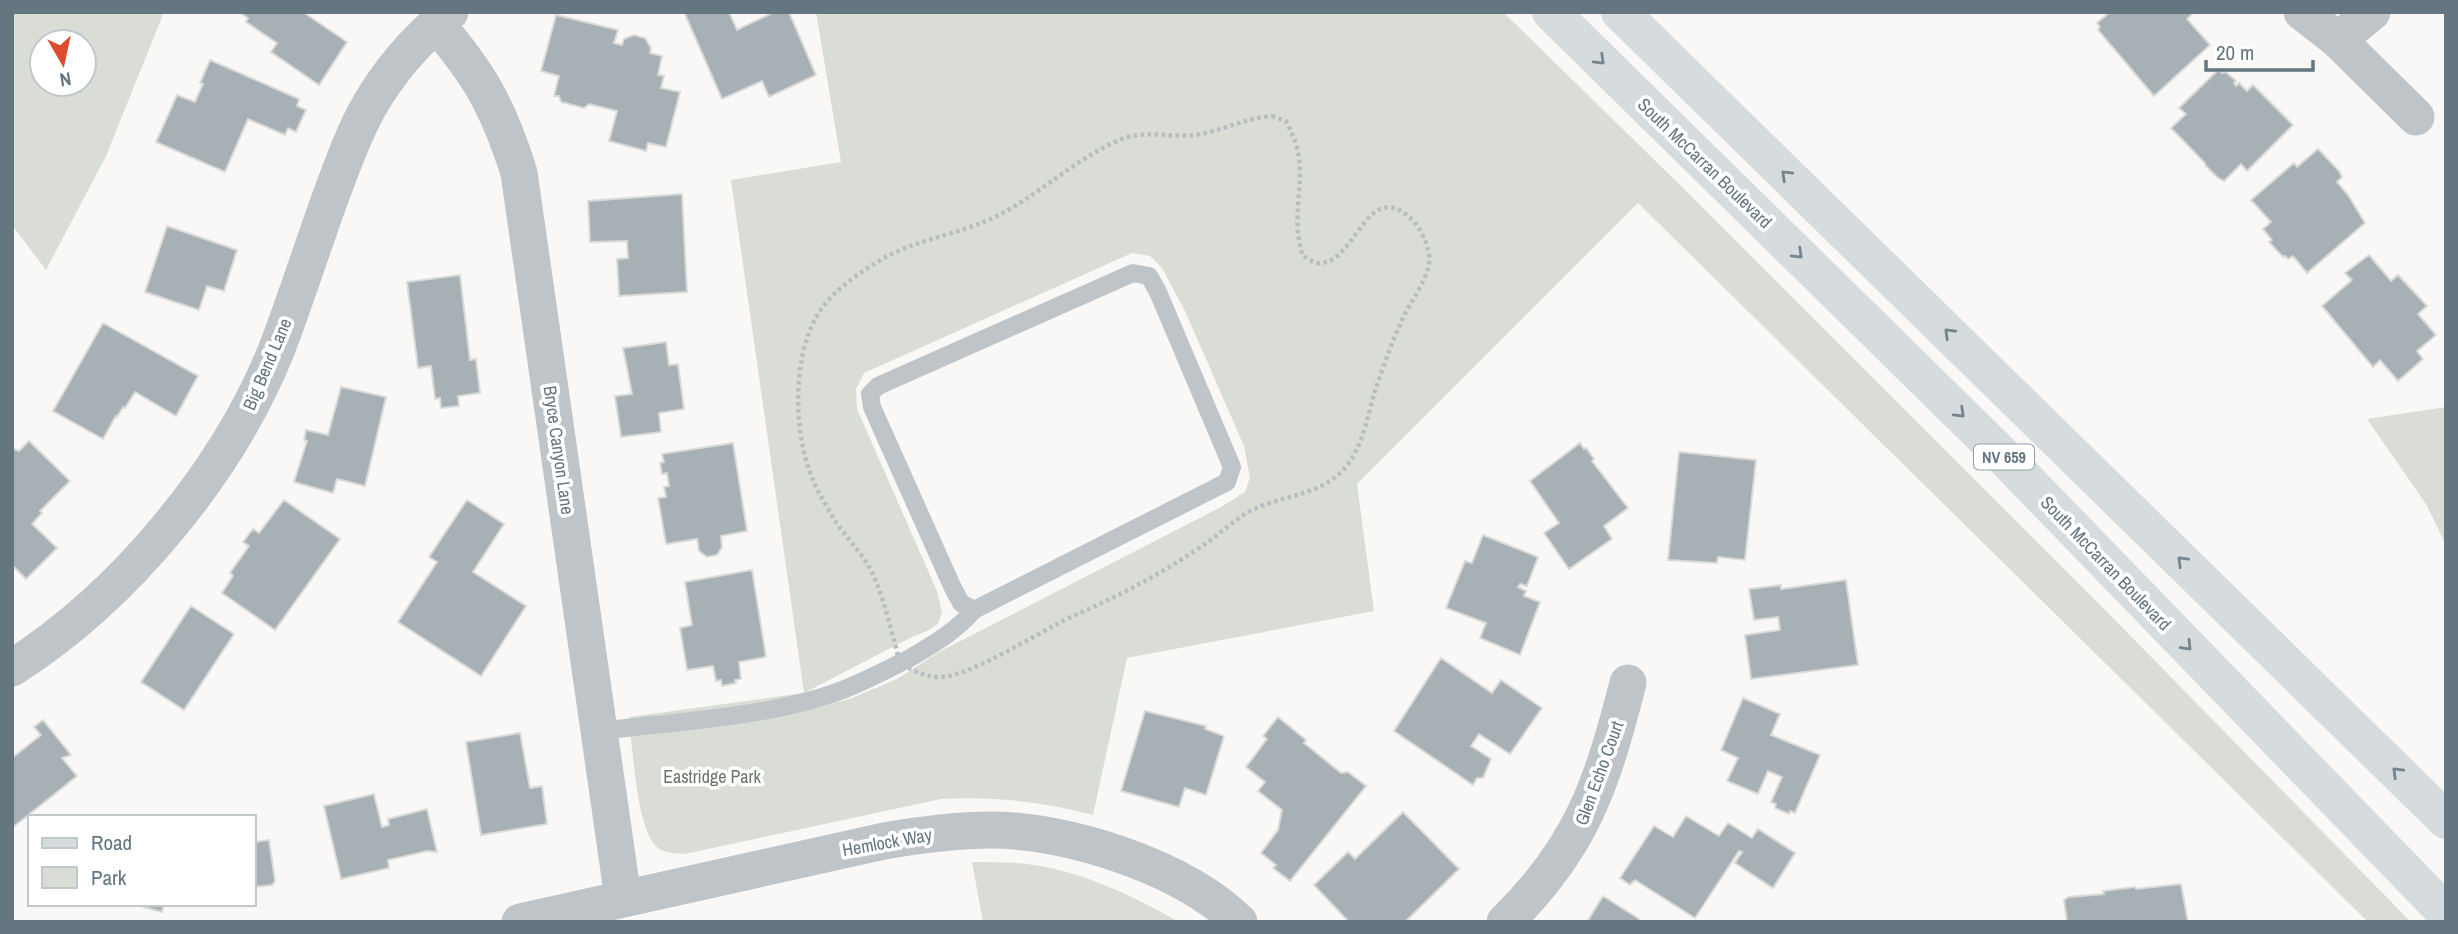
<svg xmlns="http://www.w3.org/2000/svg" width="2458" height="934" viewBox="0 0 2458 934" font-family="'Archivo Narrow',sans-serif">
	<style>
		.green { fill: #d9ddd5; fill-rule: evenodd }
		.building { fill: #a6b0b5; stroke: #dadad8; stroke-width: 2 }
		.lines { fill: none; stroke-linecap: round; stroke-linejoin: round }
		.path { stroke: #babdc0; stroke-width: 4.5; stroke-dasharray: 3.5 3.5; stroke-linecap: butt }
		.service { stroke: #bfc4c8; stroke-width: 18 }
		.minor { stroke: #bfc4c8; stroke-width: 37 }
		.primary { stroke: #d6dbde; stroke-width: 38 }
		.oneway { stroke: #75858e }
		.labels { text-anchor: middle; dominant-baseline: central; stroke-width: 7; stroke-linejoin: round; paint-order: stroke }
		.shield { fill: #fff; stroke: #929fa6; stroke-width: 2 }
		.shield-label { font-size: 16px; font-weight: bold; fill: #647680 }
		.street-label { font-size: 18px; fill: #647680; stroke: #fff }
		.park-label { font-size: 18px; fill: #687863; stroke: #fff }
	</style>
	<rect width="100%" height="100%" fill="#f9f8f6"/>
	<path class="green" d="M12,12H164L106,156L46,270L12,225ZM84,42V84H42V42Z
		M816,12H1503L1677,182L2111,616L2411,922H2368L1638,203L1357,484L1374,611L1127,658L1093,815C1042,802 993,796 941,799L685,854C674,853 663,854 655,845C637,827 632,745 629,717L804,693L731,180L841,162ZM1132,253L1150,256L1162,268L1185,311L1244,446L1250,478L1245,492L1221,507L939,652L897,679L852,698L809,710L804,693L910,638L927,631L938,624L942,612L937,591L857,409L856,389L864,373Z
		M2446,407V545L2426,504L2367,419Z
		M972,862C986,862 1001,862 1016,863C1073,867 1130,894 1179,922H983Z"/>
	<path class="building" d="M239,12H307L306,14L347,42L319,85L271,52L277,43L246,22L248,18Z
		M684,12H729L737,30L774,12H789L816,75L769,97L762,81L722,99Z
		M2110,12H2194L2187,19L2210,45L2154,96L2098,30L2100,27L2097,23Z
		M556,15L618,30L614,43L622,45L624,39L634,35L645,38L651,48L650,53L662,56L658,75L664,76L661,88L680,92L666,147L648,143L646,151L609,141L617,111L589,104L584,108L561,102L559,96H554L559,76L541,71Z
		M210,60L299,99L297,106L306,110L296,132L288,128L285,135L248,119L225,172L156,142L177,95L195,102L203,84L200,83Z
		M2219,69L2222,73L2226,72L2236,81L2234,83L2236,86L2239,83L2247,91L2253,85L2293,125L2247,171L2241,164L2224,181L2218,178L2206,166L2205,163L2171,128L2186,114L2179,108Z
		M2318,149L2339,171L2342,177L2337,182L2348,195L2365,223L2307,273L2293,256L2288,259L2285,256L2283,257L2269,242L2272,240L2263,229L2271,222L2251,200L2294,163L2297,167Z
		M682,194L687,292L619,296L617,259L628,258L627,241L590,242L588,201Z
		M167,226L237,250L224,291L207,286L199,310L145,292Z
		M2369,255L2391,281L2398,275L2427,306L2418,314L2436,335L2417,351L2423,359L2398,381L2380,360L2373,367L2322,306L2352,280L2345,273Z
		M460,275L470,360L476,359L480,393L458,396L459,406L441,408L440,398L435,399L431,366L418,368L407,282Z
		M103,323L198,376L176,416L135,392L125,408L123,407L117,417L116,416L103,439L53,411Z
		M666,342L669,365L678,364L684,409L659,413L661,432L621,437L615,396L632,394L623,348Z
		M341,387L386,397L365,486L337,479L333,493L294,482L307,441L304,440L306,430L328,435Z
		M29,441L70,481L40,511L42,513L32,524L57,548L26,579L12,565V448L19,451Z
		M733,443L747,531L721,536L722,547L717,555L707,557L699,551L697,539L666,544L658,498L666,497L664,487L669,486L667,473L662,474L660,463L664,462L662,454Z
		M1580,443L1584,449L1586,448L1594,459L1592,461L1628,508L1604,526L1612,539L1569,569L1544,533L1559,523L1530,481Z
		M1679,452L1756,460L1745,560L1718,557L1717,563L1668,560Z
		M284,500L340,539L275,630L222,593L233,576L230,573L249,546L243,542L253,529L259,533Z
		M467,500L504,524L473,572L526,606L481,676L398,622L437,562L429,557Z
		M1483,535L1538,557L1527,586L1520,584L1518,587L1526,591L1524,596L1540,602L1520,655L1480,638L1486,623L1446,608L1465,561L1472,563Z
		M752,570L766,657L739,662L741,679L735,680L736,683L722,686L721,680L716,681L713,666L687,670L680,628L692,625L685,582Z
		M1846,580L1858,665L1751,679L1745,635L1780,630L1778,617L1754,620L1749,589L1781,585V589Z
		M191,606L234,634L184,710L141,682Z
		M1441,658L1492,693L1501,680L1542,708L1510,754L1479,734L1471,746L1491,759L1483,778H1477L1473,785L1394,731Z
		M1743,698L1780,714L1771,735L1820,755L1795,813L1790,811L1789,814L1775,808L1776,804L1771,802L1782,777L1768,771L1758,794L1727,781L1738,758L1721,750Z
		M1145,711L1206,726L1205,729L1224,736L1206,795L1185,788L1179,807L1121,791Z
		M1278,717L1306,740L1304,743L1341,773L1348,772L1366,786L1290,881L1273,868L1276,865L1261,853L1278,830L1282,810L1258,791L1265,782L1246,767L1267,739L1263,736Z
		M43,720L71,755L62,758L77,776L12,828V758L41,735L34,727Z
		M520,733L530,788L542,786L547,824L481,835L466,742Z
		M374,794L382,827L389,825L388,819L427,809L437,852L427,851L388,860L389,868L341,879L324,806Z
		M1403,812L1459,869L1405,922H1349L1314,885L1348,852L1355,859Z
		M1686,816L1719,836L1728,823L1752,838L1758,829L1795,853L1773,888L1735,863L1742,852L1739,851L1695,918L1635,880L1630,885L1620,878L1654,826L1673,837Z
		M269,840L275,881L272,885L254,887V842Z
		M2181,884L2188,922H2067L2064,900L2069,897L2104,894L2103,891L2135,887L2136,889Z
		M1603,896L1639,919L1638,922H1587Z
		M133,904H164L162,912Z"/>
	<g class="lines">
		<path class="path" d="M1272,116L1286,121C1292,133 1297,144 1299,158C1303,191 1291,221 1303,256C1307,258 1312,262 1317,263C1355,267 1365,180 1408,216C1420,226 1431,247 1429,263C1426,283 1410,302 1402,320C1391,344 1382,370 1374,394C1367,419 1362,448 1345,468C1321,496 1281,495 1250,511C1231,522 1217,537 1199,548C1159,575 1117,597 1073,616C1040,631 971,677 939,677C924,677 913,670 900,663C892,635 886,604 874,577C865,556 850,542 838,525C831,515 825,503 819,493C793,446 790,360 818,314C833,290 858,274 882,259C913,241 953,235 986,221C1033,201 1070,162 1117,141C1143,129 1168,138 1195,135C1222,131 1245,118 1272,116Z"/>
		<path class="service" d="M599,731C673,722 768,717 837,692C862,683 886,670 910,658C934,644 956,631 974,610L1227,482L1232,467L1158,292L1149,276L1133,273L878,386L870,394L872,407L952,586L961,603L974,610"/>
		<path class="minor" d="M2302,12L2338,40L2416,117
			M436,24C480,74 499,109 519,173L623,898
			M2338,40L2372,12
			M12,668C125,596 229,470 278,346C296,298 312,249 329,201C341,169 352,137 368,108C389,71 417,39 450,12
			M520,922L884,841C919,835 955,830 991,830C1068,830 1183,867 1239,922
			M1505,922C1582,847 1602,784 1628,683"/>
		<path class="primary" d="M1551,12L2000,453L2446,913
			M1620,12L2446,820"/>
	</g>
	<defs><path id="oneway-chevron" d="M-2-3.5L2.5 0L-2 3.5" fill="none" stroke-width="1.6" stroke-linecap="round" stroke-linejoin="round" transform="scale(1.75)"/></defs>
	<g class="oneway">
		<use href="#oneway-chevron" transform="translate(1600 60) rotate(44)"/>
		<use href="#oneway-chevron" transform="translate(1786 175) rotate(-136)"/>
		<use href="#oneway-chevron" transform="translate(1798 254) rotate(44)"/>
		<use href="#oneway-chevron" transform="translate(1949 333) rotate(-136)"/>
		<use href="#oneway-chevron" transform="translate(1960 413) rotate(44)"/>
		<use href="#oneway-chevron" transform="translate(2182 561) rotate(-136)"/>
		<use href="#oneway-chevron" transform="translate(2187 646) rotate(46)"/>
		<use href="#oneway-chevron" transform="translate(2397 772) rotate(-135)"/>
	</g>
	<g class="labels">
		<rect class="shield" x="1974" y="444.5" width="60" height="25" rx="5"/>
		<g class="shield-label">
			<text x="2004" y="457">NV 659</text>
		</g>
		<g class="street-label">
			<text transform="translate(1705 163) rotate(44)">South McCarran Boulevard</text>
			<text transform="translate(267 364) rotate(-67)">Big Bend Lane</text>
			<text transform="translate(559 450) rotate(82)">Bryce Canyon Lane</text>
			<text transform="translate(2106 563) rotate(46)">South McCarran Boulevard</text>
			<text transform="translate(1599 773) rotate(-70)">Glen Echo Court</text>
			<text transform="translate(887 842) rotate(-10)">Hemlock Way</text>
		</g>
		<g class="park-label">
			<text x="712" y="776">Eastridge Park</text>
		</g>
	</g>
	<rect width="2458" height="934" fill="none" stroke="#647680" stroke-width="28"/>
	<rect x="28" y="815" width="228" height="91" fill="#ffffff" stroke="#c1c8cc" stroke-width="2"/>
	<rect x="42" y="838" width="35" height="10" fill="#d6dbde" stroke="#c1c8cc" stroke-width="2"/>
	<text x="91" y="850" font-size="21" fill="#647680">Road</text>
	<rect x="42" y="867" width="35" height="21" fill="#d9ddd5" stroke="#c1c8cc" stroke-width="2"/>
	<text x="91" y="885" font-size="21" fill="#647680">Park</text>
	<g transform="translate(63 63) rotate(171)"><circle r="33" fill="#ffffff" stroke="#c1c8cc" stroke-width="2"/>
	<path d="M0-5L12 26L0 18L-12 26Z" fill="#de4c30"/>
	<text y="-10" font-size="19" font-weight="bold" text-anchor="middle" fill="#647680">N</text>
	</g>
	<path d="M2206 60v10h107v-10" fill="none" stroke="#647680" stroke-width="3.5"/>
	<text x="2216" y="60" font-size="21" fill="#647680" stroke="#ffffff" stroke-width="5" paint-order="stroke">20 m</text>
</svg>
